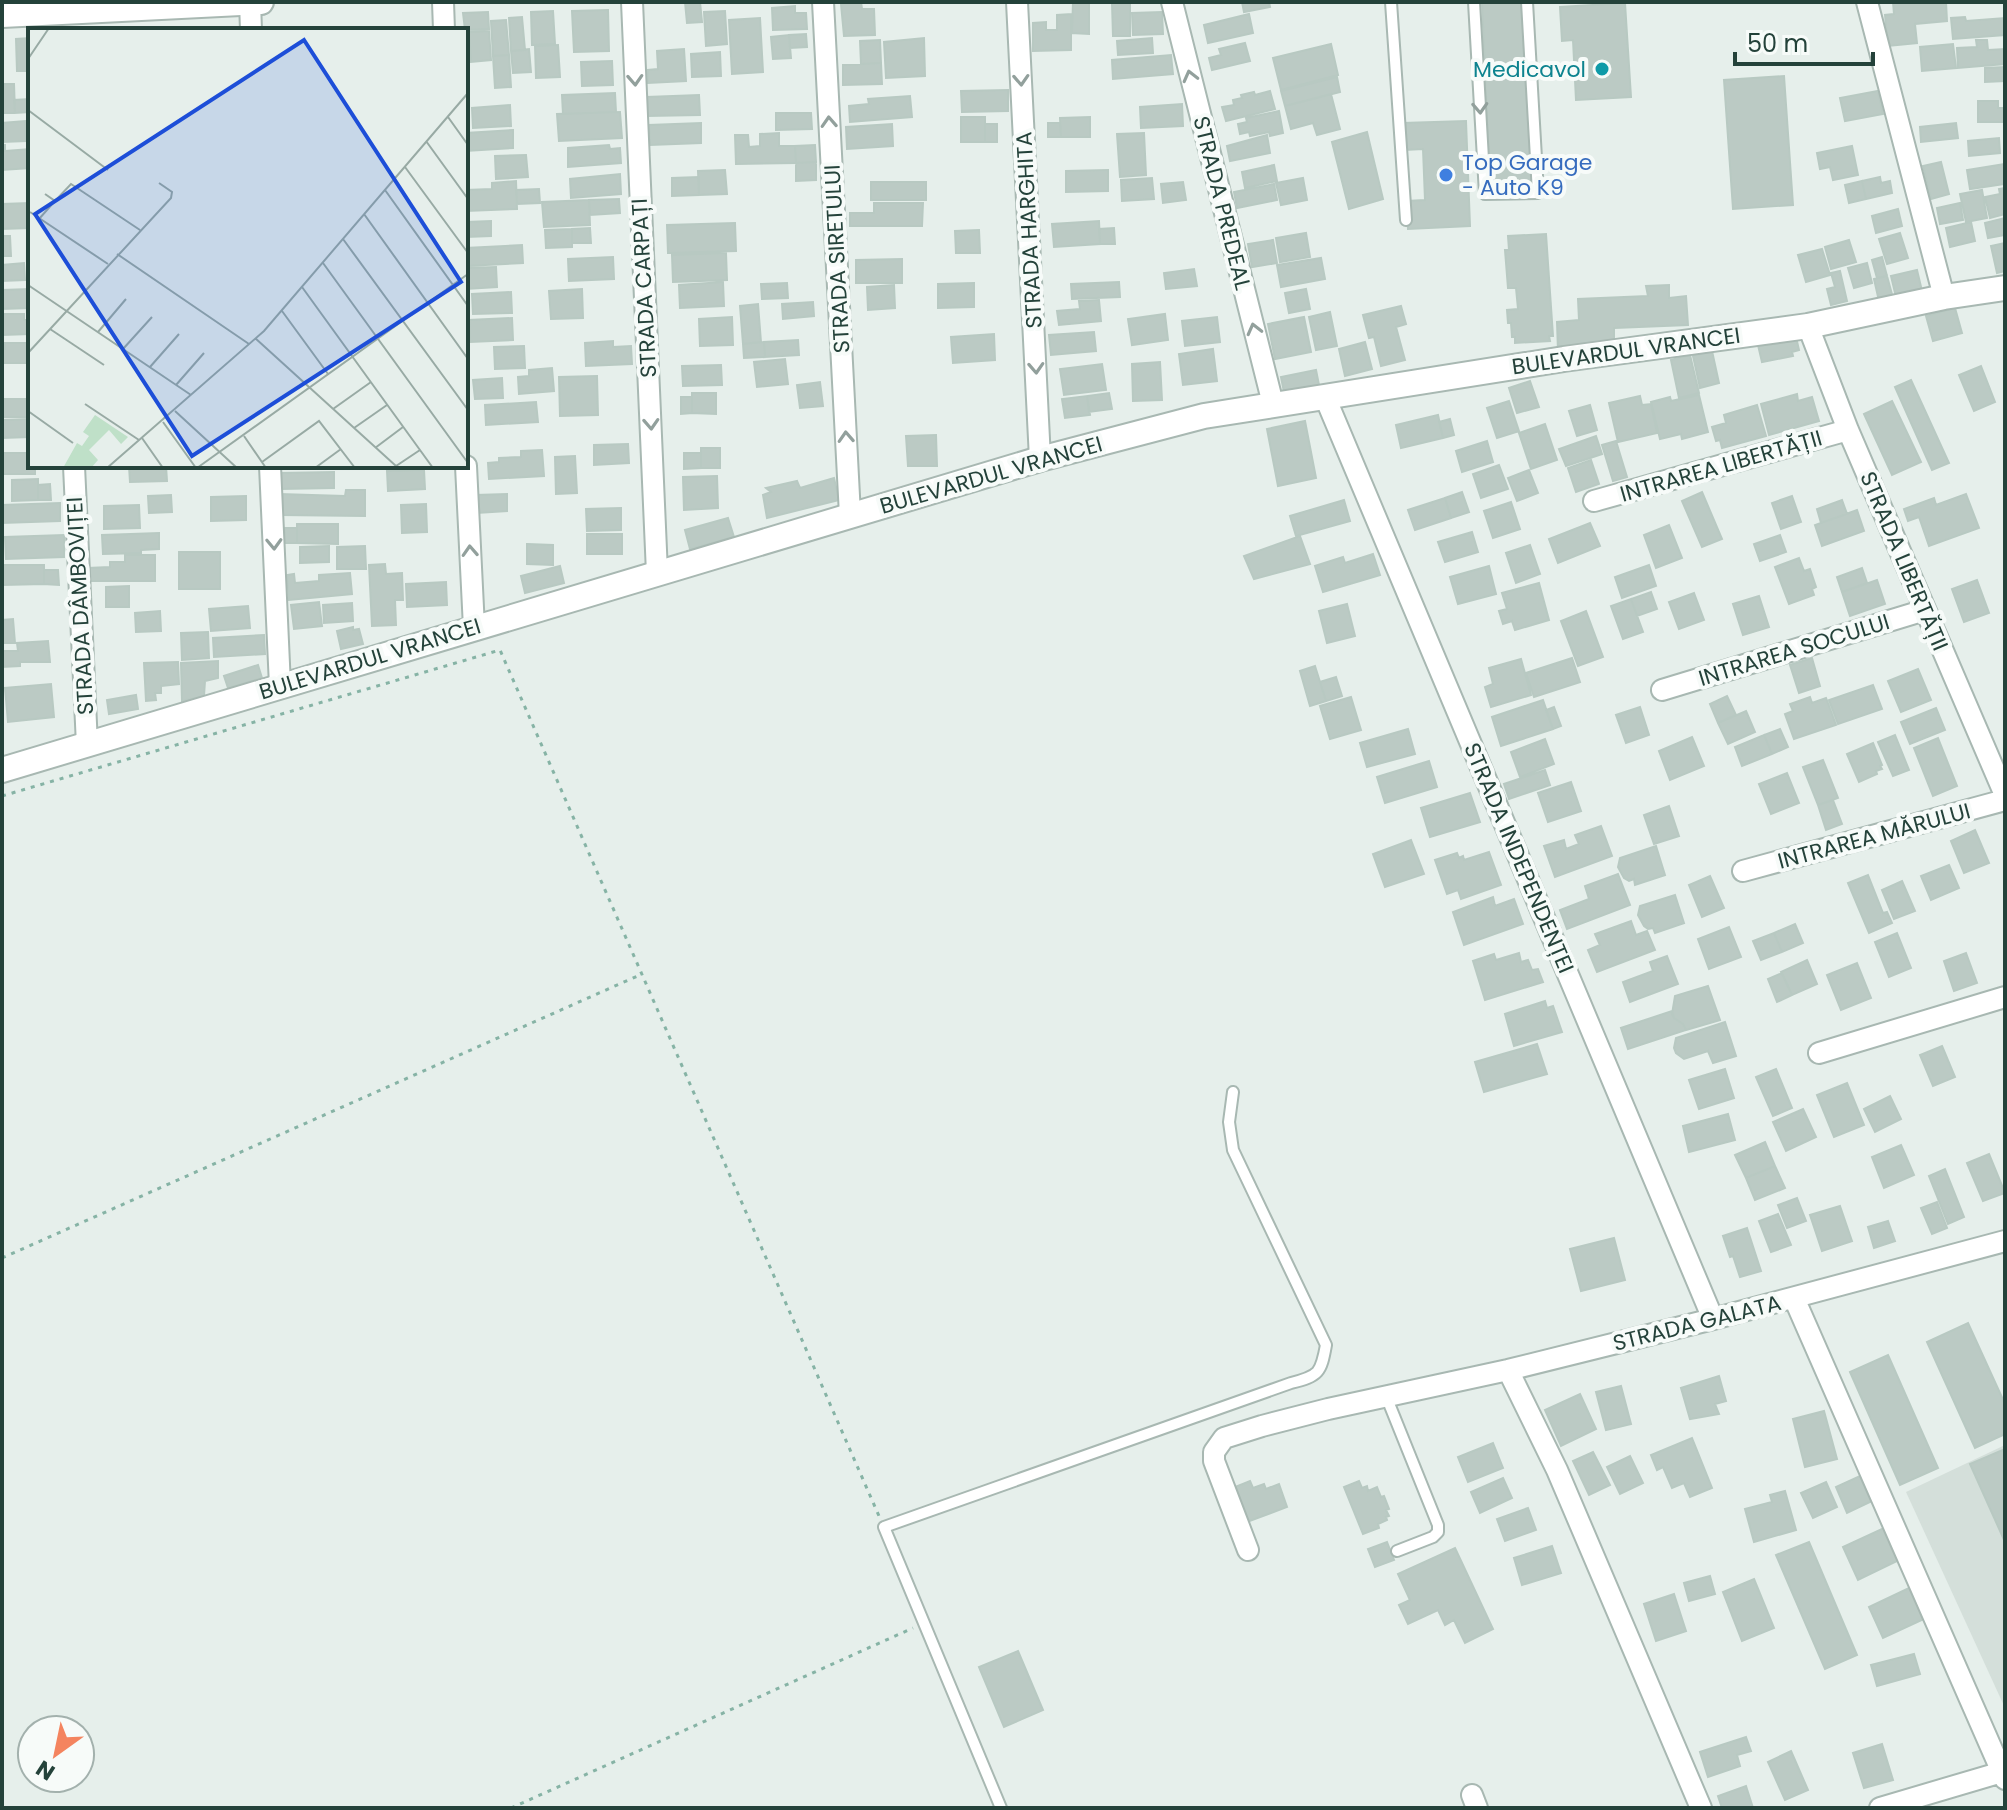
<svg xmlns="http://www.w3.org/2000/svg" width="2007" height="1810" viewBox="0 0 2007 1810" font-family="Poppins,sans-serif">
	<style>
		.built { fill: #d4dfda }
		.building { fill: #bbcac4; stroke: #b8c9c2; stroke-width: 2 }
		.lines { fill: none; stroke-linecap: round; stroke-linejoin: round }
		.service-casing { stroke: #a8b8b2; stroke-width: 14 }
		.minor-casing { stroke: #a8b8b2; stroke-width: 24 }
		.tertiary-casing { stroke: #a8b8b2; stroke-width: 28 }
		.path { stroke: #86b3a5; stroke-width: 3; stroke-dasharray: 4 6; stroke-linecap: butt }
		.service { stroke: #fff; stroke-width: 10 }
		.minor { stroke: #fff; stroke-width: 20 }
		.tertiary { stroke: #fff; stroke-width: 24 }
		.oneway { stroke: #92a09c }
		.culture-dot { fill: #0f9aa8; stroke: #f7fbf9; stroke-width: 3 }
		.shop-dot { fill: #3f7fe0; stroke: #f7fbf9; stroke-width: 3 }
		.labels { text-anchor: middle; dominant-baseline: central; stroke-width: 8; stroke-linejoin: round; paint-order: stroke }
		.culture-label { font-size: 22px; fill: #0d838f; stroke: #f7fbf9; text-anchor: end }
		.shop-label { font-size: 22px; fill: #366cbe; stroke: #f7fbf9; text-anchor: start }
		.street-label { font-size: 22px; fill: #24423a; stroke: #f7fbf9 }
		.inset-road { fill: none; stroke: #98aaa4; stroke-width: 2 }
		.view { fill: #1d4ed8; fill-opacity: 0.15; stroke: #1d4ed8; stroke-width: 4 }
		.inset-edge { fill: none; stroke: #24423a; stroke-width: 4 }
	</style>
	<rect width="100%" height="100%" fill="#e6efeb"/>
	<path class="built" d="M2005,1445V1708L1906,1492Z"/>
	<path class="building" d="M685,2H700L702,22L687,23Z
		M861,2L862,9H874L875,35L844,36L841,4Z
		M1073,2H1089V34L1072,33Z
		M1102,2H1130V36H1113L1112,3Z
		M1242,2H1269L1270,7L1244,12Z
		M1482,2H1526L1533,183L1490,185Z
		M1893,2H1946L1947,21L1915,24L1917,43L1888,46L1885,15L1894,14Z
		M1625,3L1631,97L1576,100L1573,40L1562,41L1560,7Z
		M795,6V13H806L807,29L773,30L772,8Z
		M608,10L609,51L574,52L572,11Z
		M553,11L555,44L532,45L531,12Z
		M725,11L727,44L706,46L704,12Z
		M488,12L489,29L465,30L463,13Z
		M1162,12L1163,34L1133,35L1132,13Z
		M1071,14V50L1033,51V23L1046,22V30H1057V15Z
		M1249,14L1253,33L1208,43L1204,25Z
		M522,17L525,50L511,51L509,18Z
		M1965,17L1966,21L2005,18V35L1953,39L1951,18Z
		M760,18L763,72L732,74L729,20Z
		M506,20L509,55L493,56L491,21Z
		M489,31L491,60L471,62L469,32Z
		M806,34L807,47L790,48L789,35Z
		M789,35L791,58L773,59L771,37Z
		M30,38V71H17L16,39Z
		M924,38L925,76L886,78L884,42Z
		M1152,38L1153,53L1118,55L1117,41Z
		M880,40L881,63L861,64L860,41Z
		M1976,40H1987L1988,50L2005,49V64L1958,68L1957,48L1977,47Z
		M1245,43L1250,61L1212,70L1209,58L1221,55L1219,49Z
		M1331,44L1338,75L1281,90L1273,58Z
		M1953,44L1956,68L1922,71L1920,47Z
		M558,45L560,77L536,78L535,46Z
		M529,49L531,72L513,73L511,51Z
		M684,49L686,81L648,83V70L658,69L657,51Z
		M720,52L721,76L692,77L691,54Z
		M509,55L511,87L495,88L493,56Z
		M1171,55L1173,74L1113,79L1112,60Z
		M612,61L613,85L582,86L581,62Z
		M881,63L882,84L843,85V65Z
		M2005,67V81L1985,82V68Z
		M1784,76L1793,205L1733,209L1724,80Z
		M1337,77L1340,92L1285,106L1281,91Z
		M2,84H14L15,113H2Z
		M1008,90V111L962,112L961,91Z
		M1270,91L1275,109L1226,121L1222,107L1234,105L1233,100L1242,98L1241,95L1254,92L1255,95Z
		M1878,91L1883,114L1845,121L1840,98Z
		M615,93L616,112L563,114L562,95Z
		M1331,94L1340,129L1317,135L1313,123L1291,129L1285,106Z
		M699,95L700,115L647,116V97Z
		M910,96L912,117L850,122L849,106L869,104L868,99Z
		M30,99V112L15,113L14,100Z
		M1978,101H1998V108H2005V122H1978Z
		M1182,104L1183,126L1141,128L1140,107Z
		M510,105L511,126L473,128L472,108Z
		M1279,111L1283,133L1270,136L1269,132L1250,136L1249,132L1240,134L1238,124L1247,122L1246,118Z
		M620,112L622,138L559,141L557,114Z
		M776,113H811L812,129L776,130Z
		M961,117H985V142H961Z
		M1090,117V137H1061L1060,118Z
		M25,121L26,141L2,142V123Z
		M1466,121L1470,226L1408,229L1407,201L1425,200L1423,149L1405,150L1403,123Z
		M701,123V143L650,145L649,125Z
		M1048,123H1060L1061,137H1048Z
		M1956,123L1958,138L1921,142L1920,127Z
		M892,124L893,146L847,149L846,127Z
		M985,124H997V142H985Z
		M513,130V148L466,151V133Z
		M1367,132L1383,199L1349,209L1332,142Z
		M779,133V146H795L796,163L736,164L735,135H748L749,147L760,146V134Z
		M1144,133L1146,175L1120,177L1117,134Z
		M1267,135L1270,153L1230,161L1227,146Z
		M1999,138L2000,153L1969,156L1968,141Z
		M2,145H5V151L30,149V168L2,170Z
		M609,145L610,149L620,148L621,163L568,167V148Z
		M815,145L816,162L796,163L795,146Z
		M1852,146L1858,175L1833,180L1830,167L1820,169L1817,153Z
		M526,155L528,177L496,179L495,156Z
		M816,162V180L796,181V163Z
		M1941,162L1949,194L1931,199L1923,166Z
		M2005,164V184L1970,189L1967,170Z
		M1274,165L1277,181L1245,188L1242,172Z
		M725,170L727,194L699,195L698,171Z
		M1108,170V191L1066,192V171Z
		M620,174L621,194L571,198L570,179Z
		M699,177V195L672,196V178Z
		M1880,177L1881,183L1890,181L1892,193L1866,199L1862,181Z
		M1152,178L1154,199L1122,201L1121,180Z
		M1303,178L1307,200L1281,205L1276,183Z
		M516,181L517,209L466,211V190L492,189V183Z
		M1862,181L1866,199L1849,203L1845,185Z
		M871,182H926V200H871Z
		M1183,182L1186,200L1163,203L1161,184Z
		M1274,184L1277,200L1237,208L1234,192Z
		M2005,188V214L1990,218L1985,197L2000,194L1999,189Z
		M539,189L540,203L517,204L516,190Z
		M1982,190L1987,218L1966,222L1960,194Z
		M619,199L620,213L590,215L589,200Z
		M589,200L590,225L544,227L542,202Z
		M30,203V228L2,229V204Z
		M874,203H923L922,226H850V213H874Z
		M1960,203L1963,220L1940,224L1937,208Z
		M1898,209L1902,226L1876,233L1872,216Z
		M2005,218V235L1988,238L1985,223Z
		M491,221V236L466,237V222Z
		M1099,221L1100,244L1054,247L1052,224Z
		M1971,222L1975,241L1950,247L1946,228Z
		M735,223L736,251L668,253L667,225Z
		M590,228L591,243H572V229Z
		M1114,228L1115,244H1100L1099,229Z
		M572,229V247L546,248L545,230Z
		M979,230L980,253H956L955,231Z
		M1306,233L1310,257L1280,262L1276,238Z
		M1900,233L1908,258L1887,264L1879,239Z
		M1546,234L1553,336H1549L1550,341L1515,343V337H1512L1511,323H1508L1507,310L1518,309L1516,288H1508L1505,250H1509L1508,236Z
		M2,236H10L11,256H2Z
		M1273,240L1277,263L1252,267L1248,244Z
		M1849,240L1856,262L1831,269L1825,247Z
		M2005,243V271L1997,273L1991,246Z
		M522,245L523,263L467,266L466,248Z
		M1822,249L1830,275L1806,282L1798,255Z
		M726,253L727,280L673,282L672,255Z
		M613,257L614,279L569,281L568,259Z
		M1882,257L1887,276L1877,278L1872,260Z
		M1321,258L1325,279L1281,287L1277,265Z
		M902,259V283H856V260Z
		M24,263L25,280L2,281V265Z
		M1867,263L1872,283L1854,288L1848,268Z
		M496,267L497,287L466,289V268Z
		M1194,269L1197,286L1166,289L1164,273Z
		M1917,270L1922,291L1896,297L1891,276Z
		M1840,271L1847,301L1831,305L1827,289L1835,287L1831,273Z
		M1887,276L1893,298L1879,301L1874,279Z
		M723,282L724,306L680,308L679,285Z
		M1119,282L1120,297L1072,299L1071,284Z
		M787,283L788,298L762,299L761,284Z
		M974,283V307L938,308V284Z
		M894,285L895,308L868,310L867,287Z
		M1669,285V298L1686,296L1688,325L1614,328V342L1558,351L1557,322L1579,320L1578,299L1648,296L1646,286Z
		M30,289V308L2,309V290Z
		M582,289L583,318L551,319L549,291Z
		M1306,289L1310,309L1289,313L1285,293Z
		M511,292L512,313L473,314L472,294Z
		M1099,300L1101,321L1059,325L1057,311L1080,309L1079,301Z
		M813,302L814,316L783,319L782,304Z
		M758,304L761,342L743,344L740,306Z
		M1401,306L1406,324L1396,327L1405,360L1381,366L1374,337L1369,338L1363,315Z
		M1955,308L1962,333L1933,341L1926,316Z
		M1330,312L1337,346L1316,350L1309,317Z
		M2,314H24V320H30V334L2,335Z
		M1165,314L1168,340L1132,345L1128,319Z
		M732,317L733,345L700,346L699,319Z
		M1217,317L1220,342L1185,346L1182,321Z
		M1304,317L1311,352L1275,359L1268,324Z
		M512,318L513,340L470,342L469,320Z
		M1094,332L1096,351L1051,355L1049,335Z
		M994,334L995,360L953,363L951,337Z
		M1796,337L1799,350L1792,352L1793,356L1762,362L1758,345Z
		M798,340L799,355L765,357L764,342Z
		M613,341V347L631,346L632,364L586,366L585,343Z
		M764,342L765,357L744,358L743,344Z
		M1365,342L1372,369L1345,376L1339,349Z
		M5,343H30V363H2V349H5Z
		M524,346L525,368L495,369L494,347Z
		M1213,349L1217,381L1183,385L1179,354Z
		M1712,351L1719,383L1700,388L1693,356Z
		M1690,355L1699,393L1679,398L1671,360Z
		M785,359L788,384L757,387L754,362Z
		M1160,362L1162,400L1133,401L1132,364Z
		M1102,364L1106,390L1064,395L1060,369Z
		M721,365L722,385L683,386L682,366Z
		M1981,366L1995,402L1974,411L1959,375Z
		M552,368L554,391L519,394L518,377L529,376V370Z
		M1316,370L1320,390L1285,397L1281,377Z
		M597,376L598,415L560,416L559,377Z
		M502,378L503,398L475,399L473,380Z
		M1911,380L1949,463L1932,470L1895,387Z
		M1530,381L1539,407L1517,413L1509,388Z
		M820,382L823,406L800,408L797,385Z
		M692,393H716V414L692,413Z
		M1109,393L1112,409L1089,412L1087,396Z
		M1797,394L1798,401L1812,397L1819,421L1769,435L1761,404Z
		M1699,395L1708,432L1682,439L1681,434L1660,439L1651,402L1670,397L1671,401Z
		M1087,396L1090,415L1065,418L1062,399Z
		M1640,396L1642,405L1651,404L1657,433L1618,442L1609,403Z
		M681,397H692V413L681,414Z
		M2,399H30V417H2Z
		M1509,401L1519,431L1497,438L1487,408Z
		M1892,401L1921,462L1892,475L1864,414Z
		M536,402L538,422L486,425L485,405Z
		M1590,405L1597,430L1577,436L1569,411Z
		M1757,405L1766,436L1722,448L1720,440L1716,441L1712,427L1726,423L1724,415Z
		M1438,415L1443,438L1401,448L1396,425Z
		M30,419V437L2,438V420Z
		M1450,419L1454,435L1443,438L1439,422Z
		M1305,421L1316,478L1278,486L1267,429Z
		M1545,424L1557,460L1531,469L1519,433Z
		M936,435L937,466H908L906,436Z
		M1596,436L1602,454L1566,466L1559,449Z
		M1487,441L1493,462L1462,472L1456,451Z
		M1616,441L1627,477L1613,481L1602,445Z
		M628,444L629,463L594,465V445Z
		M701,448H720V468H701Z
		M542,450L544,476L489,479L488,463L499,462V458L521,457V451Z
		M2,453H30V466H35V474H2Z
		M684,453H701V468L684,469Z
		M575,456L577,493L556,494L555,457Z
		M1591,460L1599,484L1576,492L1568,468Z
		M1499,465L1508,489L1481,498L1473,474Z
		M129,466H166L167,481L130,482Z
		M424,470L425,489L388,491L387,471Z
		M1529,470L1538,493L1517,501L1508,478Z
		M334,472V488L281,489L280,473Z
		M717,476L718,508L684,510L683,477Z
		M834,478L839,500L767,518L763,495L771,492L766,488L797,481L800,488Z
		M38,479V500L12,501V480Z
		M50,484L51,500H38V485Z
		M346,490H365V516L280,515V494L345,496Z
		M1462,492L1469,512L1451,518L1445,498Z
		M1702,492L1722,539L1702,547L1682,501Z
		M507,494V511L477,513L476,495Z
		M1966,494L1979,528L1929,546L1919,517L1908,521L1904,509L1934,498L1936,505Z
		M171,495L172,512L149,513L148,496Z
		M246,496V520L211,521V497Z
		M1792,496L1801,522L1781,529L1772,503Z
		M1445,498L1451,518L1415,530L1408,510Z
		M1344,500L1350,521L1296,536L1290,516Z
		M1842,500L1847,514L1821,523L1817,509Z
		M1511,502L1520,529L1493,538L1484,511Z
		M60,503V521L2,523V505Z
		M426,504L427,532L402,533L401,505Z
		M139,505L140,528L104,529V506Z
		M621,508V530L587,531L586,509Z
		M1857,510L1864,531L1822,546L1815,525Z
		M728,518L734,537L690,549L685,530Z
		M1590,523L1600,546L1558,563L1549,539Z
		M297,524H338V544L297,543Z
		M1669,525L1682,558L1656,568L1644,535Z
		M285,528H297V543H284Z
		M1472,532L1478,552L1445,562L1438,542Z
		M159,533V549L141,550V553L103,554L102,535Z
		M587,534H622V554H587Z
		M64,535V557L6,559L5,537Z
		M1780,535L1786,552L1760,561L1754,544Z
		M1300,536L1310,564L1254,579L1244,556Z
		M527,544L553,545V565L527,564Z
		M1530,545L1540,574L1516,583L1506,553Z
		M329,546V562L300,563V547Z
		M365,546L366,569H337V547Z
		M179,552H220V589H179Z
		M1373,554L1380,575L1323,592L1315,566L1343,557L1345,563Z
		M125,555H155V581H88V568L110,567V562H125Z
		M1799,558L1804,571L1810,569L1816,587L1812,589L1814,595L1789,604L1775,567Z
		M385,564L386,574L402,573L403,600H395L396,625L372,626L369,565Z
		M2,565H44V584L2,585Z
		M1649,565L1656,586L1622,598L1615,577Z
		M560,566L564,583L525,593L521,576Z
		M1489,566L1496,594L1458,604L1450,577Z
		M1862,568L1867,583L1842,592L1837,577Z
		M44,570H58L59,585L44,584Z
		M350,573L352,594L289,600L287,575L294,574L295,583L319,581V575Z
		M1877,580L1885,604L1850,616L1842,592Z
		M1977,580L1989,613L1964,622L1952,589Z
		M446,582L447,605L407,607L406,584Z
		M1539,583L1549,620L1515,630L1512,621L1503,624L1499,611L1507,609L1502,593Z
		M129,586V607H106V587Z
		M1651,592L1657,609L1637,616L1631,599Z
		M1694,593L1704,620L1679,629L1669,602Z
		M1759,596L1769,627L1743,635L1733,604Z
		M1631,599L1643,632L1623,639L1611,606Z
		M319,602L322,626L294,629L291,605Z
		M352,603L353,621L324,623L323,605Z
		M1347,604L1355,636L1327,643L1319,611Z
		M248,606L250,628L211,631L209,609Z
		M160,611L161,631L136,632L135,613Z
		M1586,611L1603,657L1578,666L1561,621Z
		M13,619L15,643H2V620Z
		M353,627V630L359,629L363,644L341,649L337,631Z
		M208,632L209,658L182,660L181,633Z
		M264,635L265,654L214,657L213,638Z
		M48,641L50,662H20V666L2,667V651H18L17,643Z
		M1572,658L1580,682L1534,697L1526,673Z
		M1812,658L1820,686L1799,693L1790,665Z
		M1521,659L1531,695L1491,707L1485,687L1493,684L1489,668Z
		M218,661V678L205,681L204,696L182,701L181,663Z
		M178,662L179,684L161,686V693H155L156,700L146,701L144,663Z
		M258,665L262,678L228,688L224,676Z
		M1315,666L1326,701L1310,706L1300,671Z
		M1918,669L1931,700L1901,712L1888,681Z
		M1336,677L1342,696L1326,701L1320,682Z
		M51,684L54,717L8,722L5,688Z
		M1873,685L1882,709L1838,724L1829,700Z
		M136,695L138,709L109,714L107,700Z
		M1727,696L1736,715L1718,723L1710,704Z
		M1351,697L1361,730L1330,739L1320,706Z
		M1810,697L1812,703L1826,698L1836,725L1794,739L1785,714L1793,711L1790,704Z
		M1543,700L1553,729L1501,746L1492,717Z
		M1554,707L1561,726L1553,729L1546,710Z
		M1640,707L1649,735L1626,743L1616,715Z
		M1936,708L1945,730L1910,744L1901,722Z
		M1746,711L1755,732L1728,744L1718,723Z
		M1408,729L1415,754L1367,767L1360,743Z
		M1780,729L1788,747L1772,754L1764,735Z
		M1764,735L1772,754L1742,766L1735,747Z
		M1895,735L1909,770L1893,776L1878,742Z
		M1692,737L1704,766L1670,780L1659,751Z
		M1938,738L1957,786L1933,796L1914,748Z
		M1545,739L1554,764L1520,777L1511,752Z
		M1873,743L1882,765L1880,766L1882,769L1876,771L1877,774L1859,782L1847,754Z
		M1823,760L1838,798L1818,805L1803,767Z
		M1429,761L1437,787L1385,803L1377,777Z
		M1545,770L1550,785L1509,799L1504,784Z
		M1787,773L1799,803L1771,814L1759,784Z
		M1571,782L1581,811L1548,822L1538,793Z
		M1470,793L1480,822L1430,837L1421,808Z
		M1833,800L1842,824L1826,830L1818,805Z
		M1669,806L1679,836L1654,844L1644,815Z
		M1601,826L1612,856L1555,877L1544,846L1564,840L1566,849L1579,844L1575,835Z
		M1975,830L1989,863L1964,873L1951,841Z
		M1411,840L1424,874L1385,887L1373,854Z
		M1656,846L1665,875L1635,885L1634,879L1629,881L1624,878L1618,867L1620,858Z
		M1489,852L1501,885L1461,899L1458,890L1447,894L1435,860L1457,853L1459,858L1463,856L1464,860Z
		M1949,865L1959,888L1931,900L1921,876Z
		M1618,874L1630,905L1567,929L1560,910L1589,899L1585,886Z
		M1868,875L1883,913L1887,912L1892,923L1869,933L1848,883Z
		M1710,876L1724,908L1702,917L1689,885Z
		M1902,881L1915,911L1894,919L1882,890Z
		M1675,895L1684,923L1655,933L1653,928L1648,929L1644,926L1638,915L1640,906Z
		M1493,897L1495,906L1514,899L1523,924L1464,945L1453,912Z
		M1631,921L1636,935L1647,931L1655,950L1597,972L1588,950L1600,945L1595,934Z
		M1795,924L1803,943L1782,952L1774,933Z
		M1729,927L1741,957L1709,969L1698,939Z
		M1774,933L1782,952L1761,960L1753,941Z
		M1897,933L1911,968L1889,977L1875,942Z
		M1519,953L1521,962L1528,960L1532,970L1538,969L1543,982L1485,1000L1473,961L1494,954L1496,960Z
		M1966,953L1977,983L1954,991L1944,961Z
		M1667,956L1678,984L1630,1002L1623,982L1653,971L1650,962Z
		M1807,960L1817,984L1792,995L1781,972Z
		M1857,963L1871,998L1841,1010L1827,975Z
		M1782,973L1792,995L1777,1002L1768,979Z
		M1708,986L1720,1020L1686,1030L1683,1024L1674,1018L1672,1014L1675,996Z
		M1545,1001L1547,1008L1553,1006L1562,1032L1514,1046L1505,1014Z
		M1672,1011L1674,1018L1683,1024L1686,1030L1628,1049L1621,1028Z
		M1725,1022L1736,1056L1713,1063L1708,1051L1684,1059L1676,1053L1674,1048L1676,1038Z
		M1537,1044L1547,1074L1484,1092L1475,1062Z
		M1942,1046L1955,1077L1933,1086L1920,1055Z
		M1725,1069L1734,1098L1699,1109L1689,1080Z
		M1776,1069L1792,1108L1773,1116L1756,1077Z
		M1847,1083L1864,1125L1834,1137L1817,1095Z
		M1890,1096L1901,1119L1875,1132L1864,1109Z
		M1803,1109L1816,1137L1786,1151L1773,1122Z
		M1728,1114L1735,1140L1689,1152L1683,1126Z
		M1765,1142L1775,1166L1746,1178L1735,1155Z
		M1901,1145L1914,1175L1884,1188L1872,1157Z
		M1989,1154L2005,1193L1983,1201L1967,1163Z
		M1775,1166L1785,1188L1755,1200L1746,1178Z
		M1945,1169L1964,1217L1948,1224L1929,1176Z
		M1797,1198L1806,1221L1787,1228L1778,1205Z
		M1937,1202L1947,1228L1932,1234L1921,1208Z
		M1840,1206L1852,1241L1822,1251L1810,1215Z
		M1778,1214L1791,1245L1771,1252L1759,1221Z
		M1888,1221L1895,1241L1874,1248L1868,1227Z
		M1747,1228L1761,1271L1740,1277L1733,1256L1730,1257L1723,1236Z
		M1614,1238L1625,1280L1581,1291L1570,1249Z
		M1968,1323L2005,1404V1434L1975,1448L1927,1342Z
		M1888,1355L1938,1468L1900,1485L1850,1372Z
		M1719,1376L1726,1401L1715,1404L1719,1414L1690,1419L1681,1388Z
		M1621,1386L1631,1424L1606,1430L1596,1392Z
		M1580,1394L1596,1429L1561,1446L1545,1410Z
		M1824,1411L1837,1459L1805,1467L1793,1419Z
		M1692,1438L1712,1488L1690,1497L1684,1483L1672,1488L1663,1467L1657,1470L1651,1455Z
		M1493,1443L1503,1468L1468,1482L1458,1457Z
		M2005,1449V1542L1970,1464Z
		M1593,1452L1610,1485L1589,1495L1573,1461Z
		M1630,1456L1643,1483L1620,1494L1607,1467Z
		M1860,1476L1872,1501L1847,1513L1836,1487Z
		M1503,1478L1512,1498L1480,1513L1471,1492Z
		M1250,1481L1253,1488L1264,1484L1266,1489L1279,1484L1287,1507L1247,1522L1235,1487Z
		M1359,1481L1362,1488L1367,1486L1368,1491L1377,1487L1381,1497L1384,1496L1389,1509L1386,1510L1389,1516L1386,1517L1387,1520L1378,1524L1379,1528L1363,1534L1344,1487Z
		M1826,1482L1837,1507L1813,1518L1801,1493Z
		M1785,1491L1796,1530L1754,1542L1745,1509L1772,1502L1770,1495Z
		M1528,1508L1536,1530L1505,1541L1497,1519Z
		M1884,1528L1899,1560L1858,1580L1843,1547Z
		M1387,1542L1394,1560L1375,1567L1368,1549Z
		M1809,1542L1857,1655L1825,1669L1776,1555Z
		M1552,1546L1561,1573L1522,1585L1514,1558Z
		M1455,1548L1493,1629L1465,1643L1454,1620L1445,1625L1438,1610L1408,1624L1399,1605L1410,1600L1398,1574Z
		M1710,1576L1715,1594L1689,1601L1684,1583Z
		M1754,1579L1774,1628L1742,1641L1723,1592Z
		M1911,1587L1926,1618L1883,1638L1869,1607Z
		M1674,1594L1686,1631L1656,1641L1644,1604Z
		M1018,1651L1043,1710L1004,1727L979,1667Z
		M1914,1654L1920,1674L1877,1686L1871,1665Z
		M1746,1737L1751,1751L1737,1755L1740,1766L1708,1777L1700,1752Z
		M1882,1744L1893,1780L1864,1788L1853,1753Z
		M1791,1751L1808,1790L1785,1800L1768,1762Z
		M1746,1786L1753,1808H1722L1718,1796Z"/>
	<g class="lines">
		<defs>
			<path id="service" d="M1391,2L1406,220
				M1474,2L1485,194L1538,193L1527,2
				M1386,1396L1438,1525V1532L1433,1537L1397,1551
				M1001,1808L884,1527L1291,1383C1319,1376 1321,1373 1326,1345L1233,1150L1229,1122L1233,1092"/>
			<path id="minor" d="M250,2L251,30
				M443,2L444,30
				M632,2L657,573
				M823,2L850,515
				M1017,2L1040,459
				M1172,2L1273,404
				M1867,2L1944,297
				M1808,326L1848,430L2005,795
				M1325,397L1713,1319
				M74,466L87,745
				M270,466L280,686
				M466,466L474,628
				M1594,501L1848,430
				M1662,690L1925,610
				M1743,871L2005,800
				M1819,1053L2005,997
				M1794,1298L2005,1779
				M1508,1370L1557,1470L1701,1808
				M1248,1550L1214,1461V1452L1224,1438L1262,1426L1328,1409L1508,1370L1713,1319L2005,1241
				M1472,1795L1477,1808
				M1880,1808L2002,1772"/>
			<path id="tertiary" d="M2,15L261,2
				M2,770L1040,459L1204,416L1564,359L1808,326L1944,297L2005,288"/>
		</defs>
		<use href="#service" class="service-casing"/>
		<use href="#minor" class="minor-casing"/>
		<use href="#tertiary" class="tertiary-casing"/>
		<path class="path" d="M2,796L500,650L879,1516
			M2,1258L642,974
			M511,1808L913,1628"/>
		<use href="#service" class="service"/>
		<use href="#minor" class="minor"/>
		<use href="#tertiary" class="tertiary"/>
	</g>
	<defs><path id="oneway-chevron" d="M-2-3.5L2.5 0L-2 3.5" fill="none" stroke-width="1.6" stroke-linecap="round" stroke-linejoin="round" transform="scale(2)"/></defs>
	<g class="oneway">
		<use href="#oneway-chevron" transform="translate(1190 76) rotate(-104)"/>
		<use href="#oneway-chevron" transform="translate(635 80) rotate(87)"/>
		<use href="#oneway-chevron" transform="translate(1021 80) rotate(87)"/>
		<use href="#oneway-chevron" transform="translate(1480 108) rotate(87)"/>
		<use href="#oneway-chevron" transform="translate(829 122) rotate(-93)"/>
		<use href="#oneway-chevron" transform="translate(1254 329) rotate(-104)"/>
		<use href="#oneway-chevron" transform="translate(1036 368) rotate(87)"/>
		<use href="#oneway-chevron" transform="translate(651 424) rotate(87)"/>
		<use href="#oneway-chevron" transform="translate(846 437) rotate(-93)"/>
		<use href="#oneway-chevron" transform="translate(274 544) rotate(88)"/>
		<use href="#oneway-chevron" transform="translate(470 551) rotate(-93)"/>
	</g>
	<circle class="culture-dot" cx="1602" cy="69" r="8"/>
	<circle class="shop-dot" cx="1446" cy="175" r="8"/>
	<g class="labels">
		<g class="culture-label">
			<text x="1586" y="69">Medicavol</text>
		</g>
		<g class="shop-label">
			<text x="1462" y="162">Top Garage<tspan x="1462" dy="25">- Auto K9</tspan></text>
		</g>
		<g class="street-label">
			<text transform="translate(1222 203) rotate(76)">STRADA PREDEAL</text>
			<text transform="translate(1029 230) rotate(-93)">STRADA HARGHITA</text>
			<text transform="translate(837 259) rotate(-93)">STRADA SIRETULUI</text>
			<text transform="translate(644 288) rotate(-93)">STRADA CARPAȚI</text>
			<text transform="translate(1626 351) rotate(-8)">BULEVARDUL VRANCEI</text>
			<text transform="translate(1721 466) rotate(-16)">INTRAREA LIBERTĂȚII</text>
			<text transform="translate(991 475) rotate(-16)">BULEVARDUL VRANCEI</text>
			<text transform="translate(1904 561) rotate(67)">STRADA LIBERTĂȚII</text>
			<text transform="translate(80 606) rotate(-93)">STRADA DÂMBOVIȚEI</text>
			<text transform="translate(1794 650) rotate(-17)">INTRAREA SOCULUI</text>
			<text transform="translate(370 659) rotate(-17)">BULEVARDUL VRANCEI</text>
			<text transform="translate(1874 836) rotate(-15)">INTRAREA MĂRULUI</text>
			<text transform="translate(1519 858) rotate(67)">STRADA INDEPENDENȚEI</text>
			<text transform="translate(1697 1323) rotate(-14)">STRADA GALATA</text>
		</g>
	</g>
	<g transform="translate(28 28)">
		<rect width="440" height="440" fill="#e6efeb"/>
		<path d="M67,387L100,409L93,416L81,402L61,422L70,432L63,440H35L49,415L54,418L61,408L55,404Z" fill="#bfe0c8"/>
		<path class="inset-road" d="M0,31L21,0M0,82L80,142M420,89L440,117M398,113L440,171M377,139L440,225M357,162L440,278M27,173L43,156L112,202M2,184L80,236M336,186L440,331M11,191L27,173L17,166M315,211L440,382M89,226L221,316M295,235L440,435M0,257L163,367M274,259L405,440M254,283L300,346M22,301L76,337M70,304L98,271M227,310L368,438L392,422M95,321L124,289M0,325L143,170L144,164L131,155M122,339L151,306M148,357L176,325M57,376L111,412M305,381L343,354M0,383L45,415M147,383L209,440M135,394L168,440M326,400L359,377M216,408L238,440M114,410L135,440M347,420L375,399M234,434L291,393L327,440M79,440L236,303L440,65M169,440L440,246M287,440L313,421"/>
		<path class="view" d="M276,12L433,254L164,428L7,186Z"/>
		<rect width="440" height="440" class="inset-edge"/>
	</g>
	<rect width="2007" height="1810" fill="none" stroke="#24423a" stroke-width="8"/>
	<g transform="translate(56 1754) rotate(213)"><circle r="38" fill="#f7fbf9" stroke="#a3b1ad" stroke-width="2"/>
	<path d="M0-6L14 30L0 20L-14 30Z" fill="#f4845f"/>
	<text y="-12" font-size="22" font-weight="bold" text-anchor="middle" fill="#24423a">N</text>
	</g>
	<path d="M1735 52v12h138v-12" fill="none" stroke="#24423a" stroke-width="4"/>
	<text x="1747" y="52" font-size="24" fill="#24423a" stroke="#f7fbf9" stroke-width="6" paint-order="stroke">50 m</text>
</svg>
